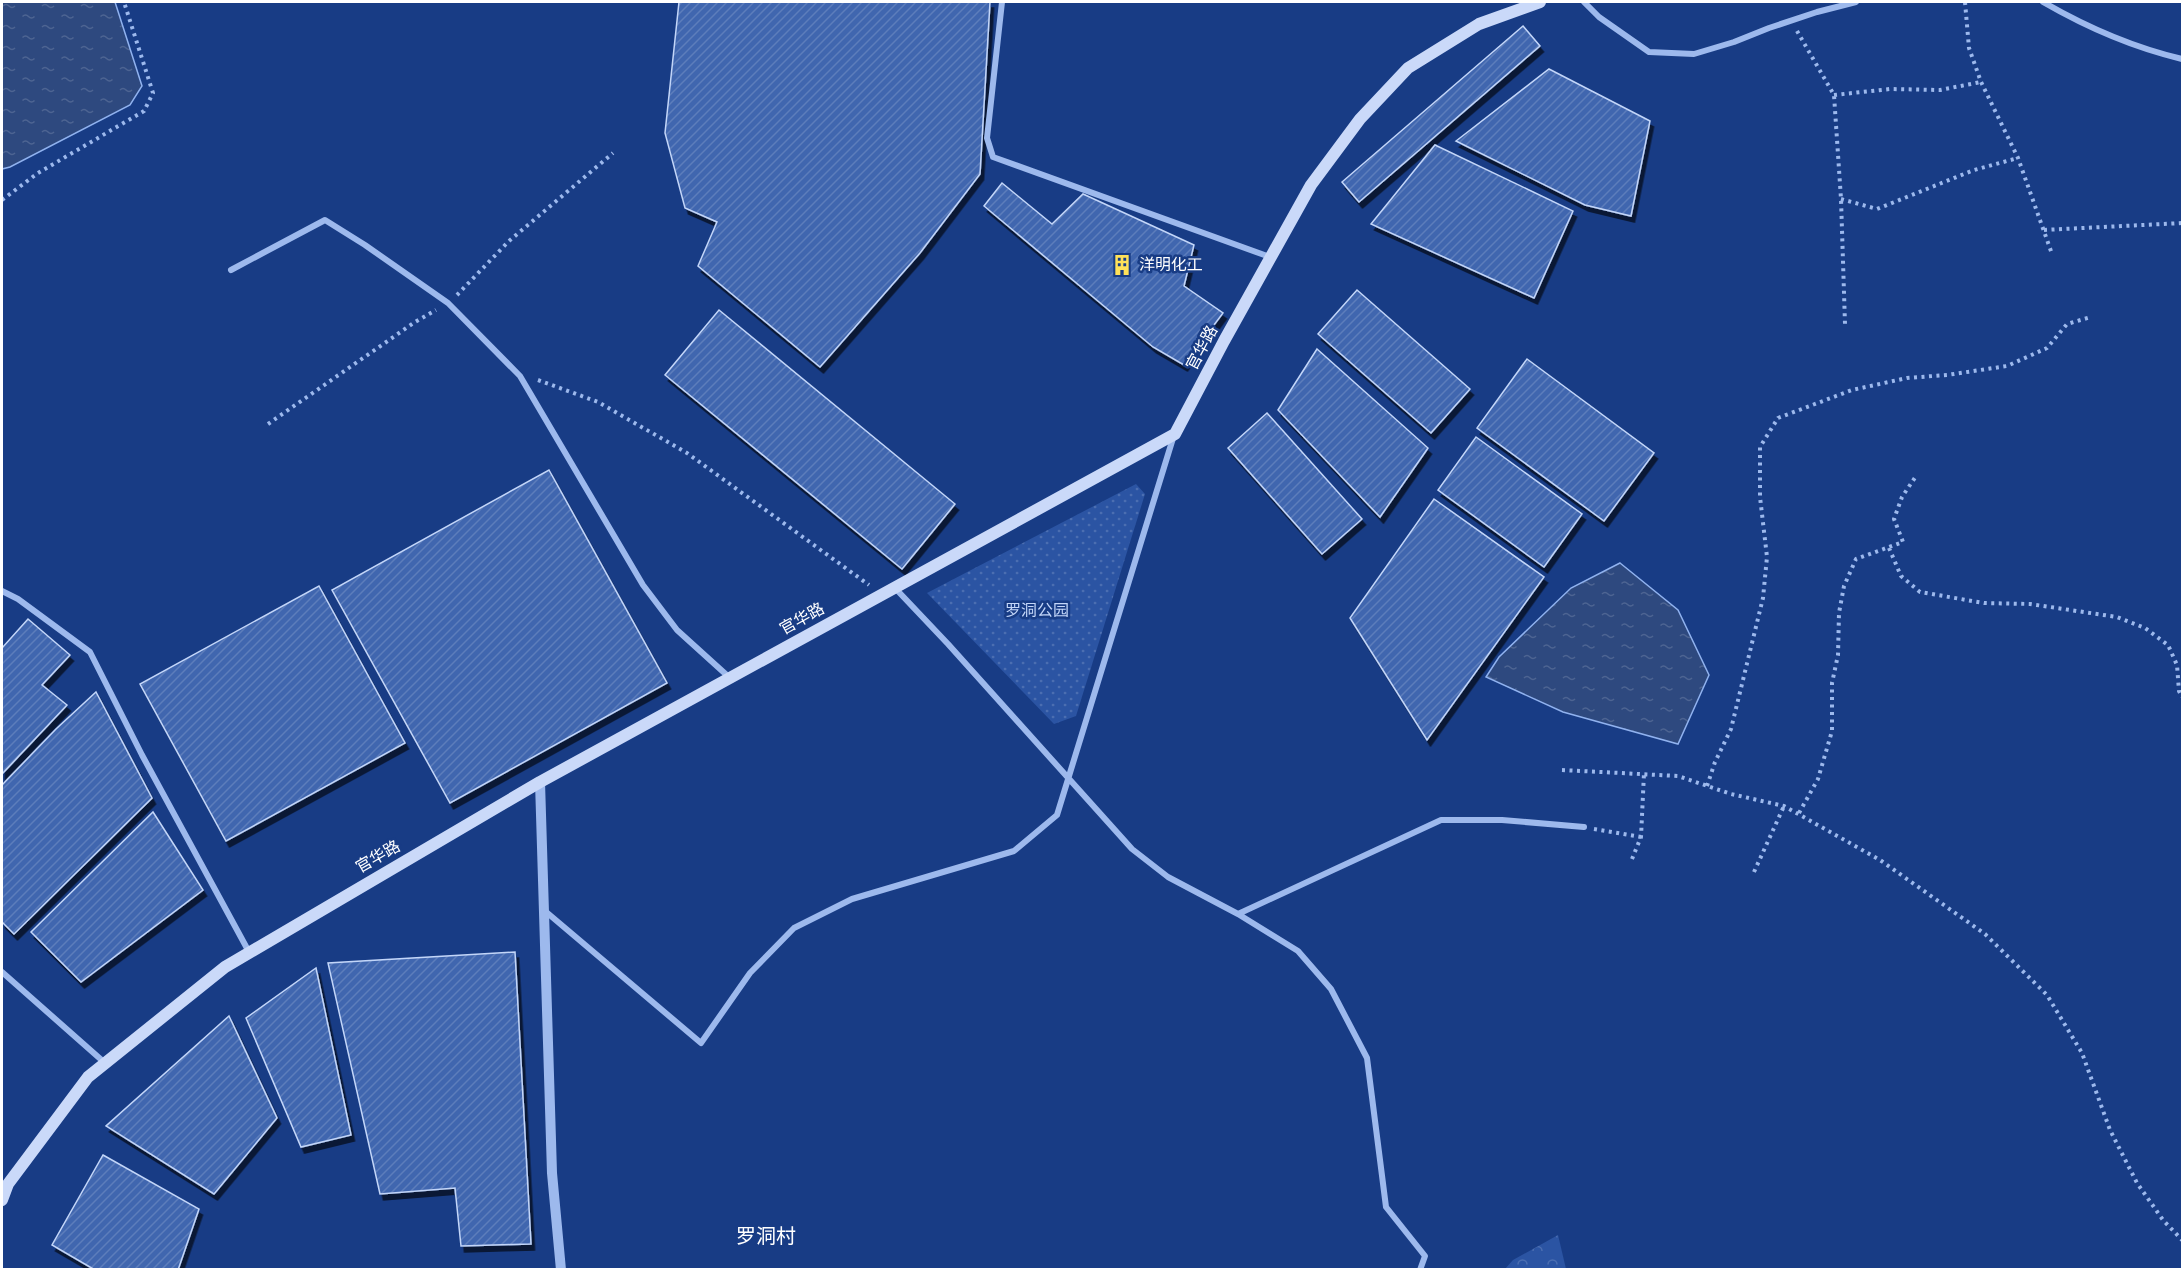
<svg xmlns="http://www.w3.org/2000/svg" width="2184" height="1271" viewBox="0 0 2184 1271" font-family="Signika,'Noto Sans SC',sans-serif">
	<style>
		.green { fill: url(#green-dots) }
		.forest { fill: url(#forest-crowns) }
		.water { fill: url(#water-ripples); stroke: #90b2ef; stroke-width: 1.5 }
		.building { fill: url(#building-hatch); stroke: #c3d6f9; stroke-width: 1.5; filter: url(#shadow) }
		.lines { fill: none; stroke-linecap: round; stroke-linejoin: round }
		.path { stroke: #9db9ed; stroke-width: 4; stroke-dasharray: 3 4.5; stroke-linecap: butt }
		.minor { stroke: #9db9ed; stroke-width: 6 }
		.tertiary { stroke: #9db9ed; stroke-width: 10 }
		.secondary { stroke: #cad9f9; stroke-width: 12 }
		.labels { text-anchor: middle; dominant-baseline: central; stroke-width: 5; stroke-linejoin: round; paint-order: stroke }
		.poi-label { font-size: 16px; fill: #fff; stroke: #183c85; text-anchor: start }
		.street-label { font-size: 16px; fill: #fff; stroke: #183c85 }
		.park-label { font-size: 16px; fill: #c3d6f9; stroke: #183c85 }
		.quarter-label { font-size: 20px; fill: #fff; stroke: #183c85 }
	</style>
	<defs>
		<pattern id="green-dots" width="8" height="8" patternUnits="userSpaceOnUse" patternTransform="scale(1.5)"><rect width="8" height="8" fill="#2b54a3"/><path d="M2 2h.1M6 6h.1" fill="none" stroke="#4b6eb1" stroke-width="1.8" stroke-linecap="round"/></pattern>
		<pattern id="forest-crowns" width="20" height="18" patternUnits="userSpaceOnUse" patternTransform="scale(1.5)"><rect width="20" height="18" fill="#2b54a3"/><path d="M2 6a3 3 0 1 1 6 0M12 15a3 3 0 1 1 6 0" fill="none" stroke="#4b6eb1"/></pattern>
		<pattern id="water-ripples" width="26" height="14" patternUnits="userSpaceOnUse" patternTransform="scale(1.5)"><rect width="26" height="14" fill="#2e497f"/><path d="M2 4q2-2 4 0t4 0M15 11q2-2 4 0t4 0" fill="none" stroke="#4d6492"/></pattern>
		<pattern id="building-hatch" width="6" height="6" patternUnits="userSpaceOnUse" patternTransform="scale(1.5)"><rect width="6" height="6" fill="#4066af"/><path d="M-1 1l2-2M0 6l6-6M5 7l2-2" fill="none" stroke="#5d7dbb"/></pattern>
		<filter id="shadow"><feDropShadow dx="3.5" dy="6" stdDeviation="0" flood-color="#0009"/></filter>
	</defs>
	<rect width="100%" height="100%" fill="#183c85"/>
	<path class="green" d="M1136,484L1145,494L1076,716L1054,724L927,593Z"/>
	<path class="forest" d="M1558,1235L1566,1269H1505L1513,1260Z"/>
	<path class="water" d="M2,2H115L142,86L130,105L10,167L2,169Z
		M1620,563L1678,610L1709,675L1678,744L1563,712L1486,677L1499,657L1571,588Z"/>
	<path class="building" d="M679,2H990L980,174L920,253L820,367L698,266L717,222L685,208L665,133Z
		M1523,26L1540,46L1359,202L1342,182Z
		M1549,69L1650,121L1631,216L1585,205L1456,141Z
		M1435,145L1573,211L1534,298L1371,224Z
		M1002,183L1052,224L1083,194L1194,245L1184,286L1223,313L1184,365L1153,347L984,206Z
		M1357,290L1470,389L1431,433L1318,334Z
		M719,310L955,504L902,569L665,375Z
		M1317,349L1428,448L1380,517L1278,410Z
		M1527,359L1654,453L1604,521L1477,428Z
		M1267,413L1362,519L1322,554L1228,448Z
		M1476,437L1582,514L1544,567L1438,490Z
		M549,470L667,683L450,803L332,590Z
		M1434,499L1544,577L1427,740L1350,618Z
		M319,586L405,743L226,841L140,684Z
		M28,619L70,655L42,685L67,705L2,774V648Z
		M96,692L152,798L14,934L2,922V785L56,729Z
		M153,812L203,890L81,982L31,932Z
		M515,952L531,1244L461,1246L455,1188L380,1194L328,963Z
		M316,968L351,1135L301,1147L246,1018Z
		M229,1016L277,1118L214,1194L106,1126Z
		M103,1155L199,1209L178,1270H95L52,1245Z"/>
	<g class="lines">
		<path class="path" d="M1965,2L1969,48L1981,82L2018,158L2052,254
			M1797,31L1834,95L1841,199L1845,324
			M1834,95L1890,89L1940,90L1981,82
			M1841,199L1877,209L1974,170L2018,158
			M2,200L38,173L144,111L153,93L124,2
			M2044,230L2182,223
			M457,295L509,241L613,153
			M538,380L598,402L687,453L869,585
			M268,424L415,322L436,310
			M1889,548L1901,576L1920,592L1984,603L2030,604L2117,617L2145,628L2168,645L2177,665L2179,691L2182,697
			M1562,770L1678,776L1731,794L1784,806L1880,860L1985,934L2047,995L2082,1053L2110,1130L2137,1183L2163,1220L2182,1240
			M1707,786L1715,762L1731,729L1763,598L1767,557L1760,497V447L1778,418L1852,390L1907,378L1947,375L2007,366L2047,348L2067,324L2091,317
			M1799,813L1818,779L1832,731V683L1838,655L1839,613L1844,586L1856,559L1903,542L1894,519L1902,497L1916,476
			M1594,829L1641,837
			M1632,859L1641,837L1644,773
			M1754,872L1784,806"/>
		<path class="minor" d="M1002,2L987,138L993,157L1270,257
			M1584,2L1599,17L1649,52L1694,54L1734,42L1769,28L1817,12L1856,2
			M2043,2C2088,28 2131,47 2182,59
			M231,270L325,220L365,245L448,303L520,376L643,585L677,630L730,678
			M895,588L948,644L1132,849L1168,877L1238,914
			M2,591L18,599L90,652L142,755L249,952
			M545,911L701,1043L750,973L794,928L852,899L1014,851L1057,815L1174,435
			M2,972L105,1063
			M1420,1270L1425,1256L1386,1207L1367,1058L1331,989L1298,951L1238,914L1441,820H1502L1584,827"/>
		<path class="tertiary" d="M540,782L552,1173L561,1270"/>
		<path class="secondary" d="M2,1200L8,1184L88,1077L225,967L540,782L1175,434L1224,341L1311,185L1360,119L1408,68L1479,24L1540,2"/>
	</g>
	<defs>
		<symbol id="building-bare" viewBox="-9 -9 18 18"><path d="M-4-6H4V6H1V3H-1V6H-4ZM-2.5-4.3h1.7v1.8h-1.7ZM.8-4.3h1.7v1.8H.8ZM-2.5-1h1.7V.8h-1.7ZM.8-1h1.7V.8H.8Z" fill="#ffe159" stroke="#183c85" stroke-width="2.5" paint-order="stroke"/></symbol>
	</defs>
	<g fill-rule="evenodd">
		<use href="#building-bare" x="1107" y="250" width="30" height="30"/>
	</g>
	<g class="labels">
		<g class="poi-label">
			<text x="1139" y="265">洋明化工</text>
		</g>
		<g class="street-label">
			<text transform="translate(1202 348) rotate(-62)">官华路</text>
			<text transform="translate(802 619) rotate(-29)">官华路</text>
			<text transform="translate(378 857) rotate(-30)">官华路</text>
		</g>
		<g class="park-label">
			<text x="1037" y="611">罗洞公园</text>
		</g>
		<g class="quarter-label">
			<text x="766" y="1236">罗洞村</text>
		</g>
	</g>
	<rect width="2184" height="1271" fill="none" stroke="#ffffff" stroke-width="6"/>
</svg>
